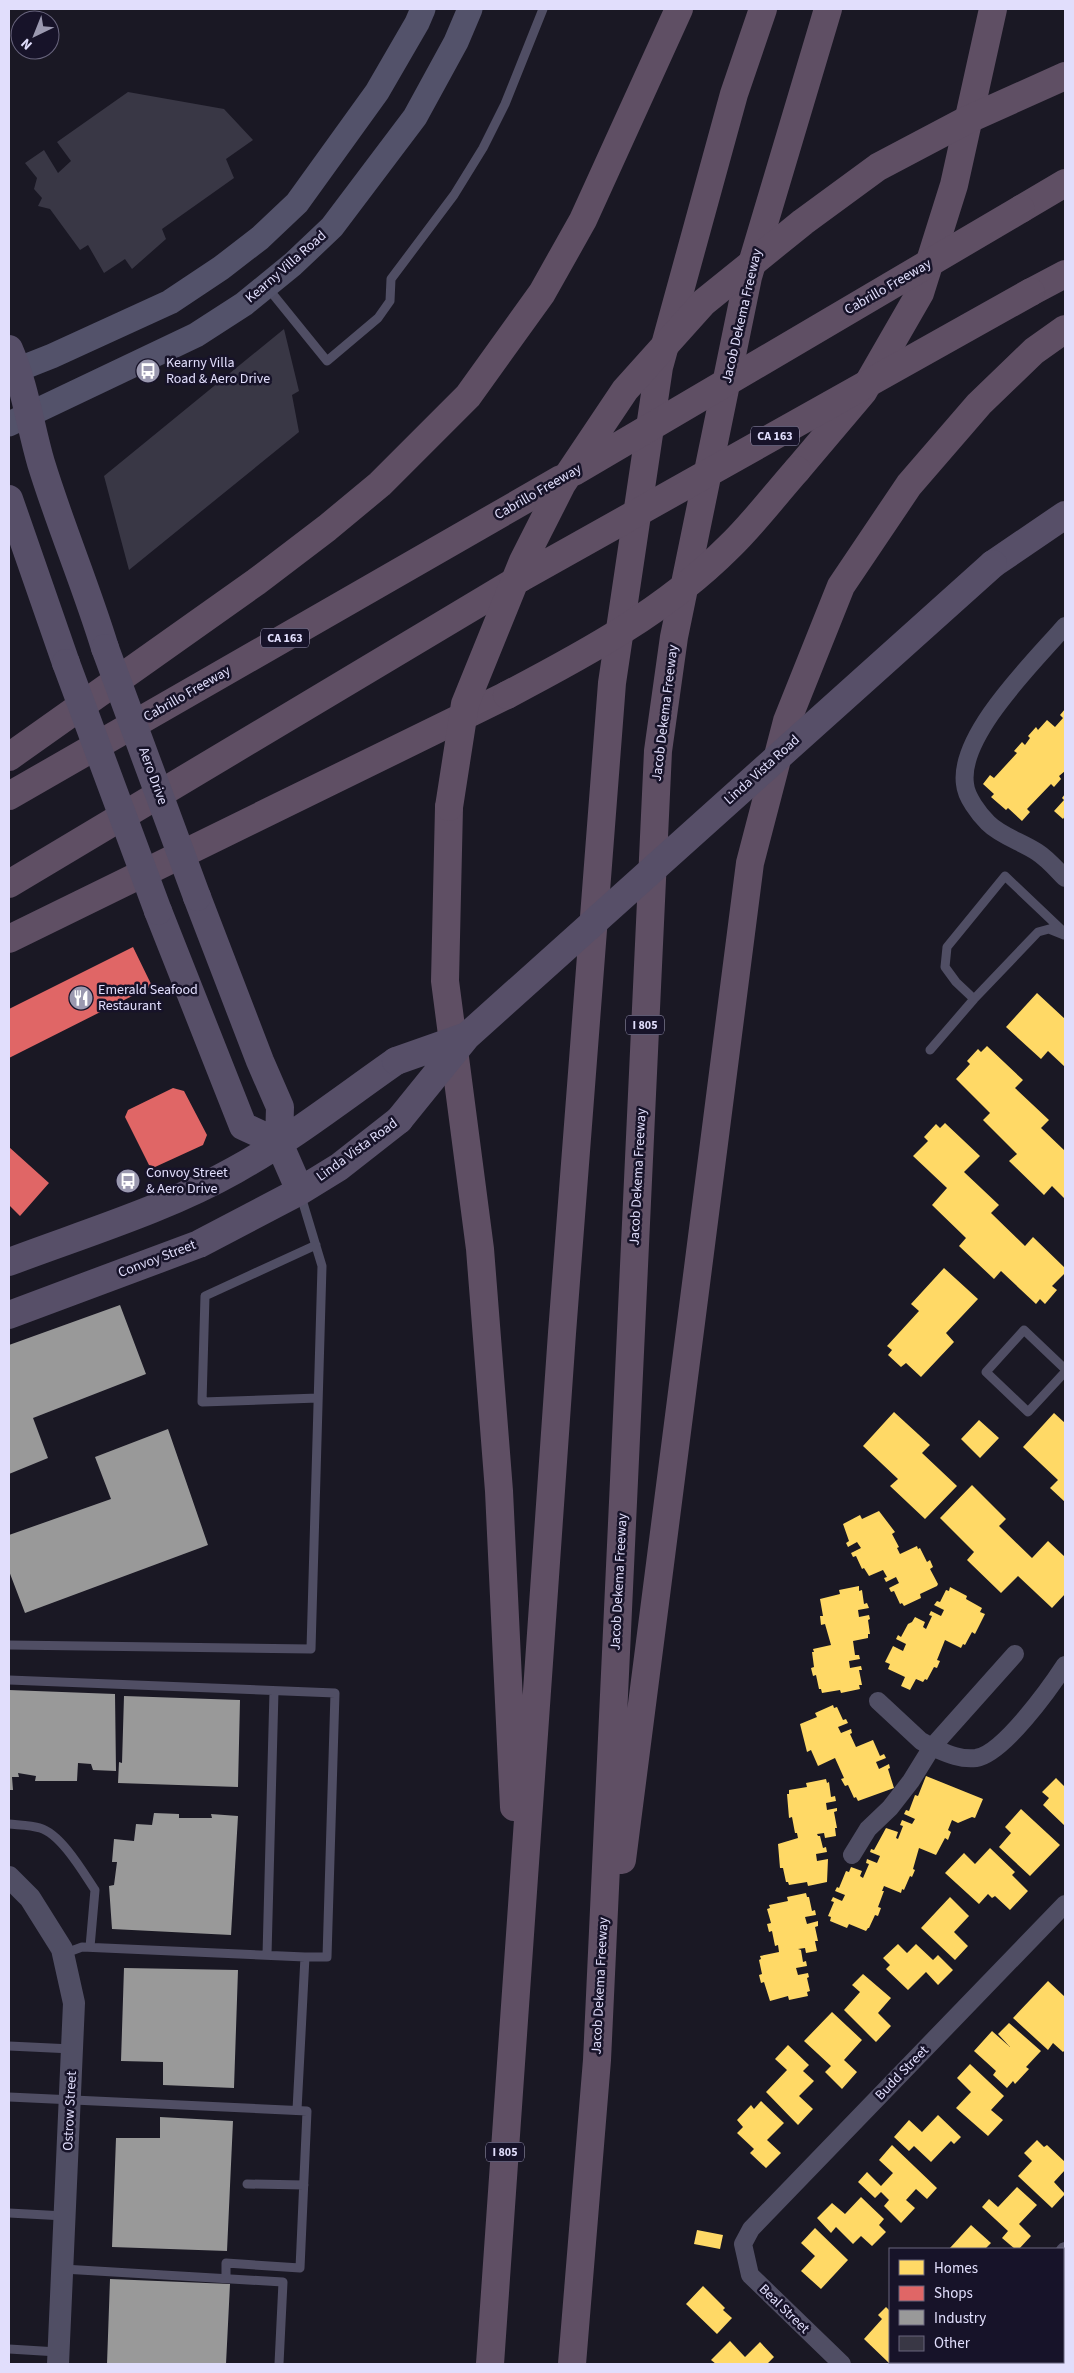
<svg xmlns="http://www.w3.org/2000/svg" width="1074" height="2373" viewBox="0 0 1074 2373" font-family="'Source Sans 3',sans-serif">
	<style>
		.homes { fill: #ffd966 }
		.shops { fill: #e06666 }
		.industry { fill: #999 }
		.building { fill: #393745 }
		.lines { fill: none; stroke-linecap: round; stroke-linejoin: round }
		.service { stroke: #504e64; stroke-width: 9 }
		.minor { stroke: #504e64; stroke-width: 18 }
		.tertiary { stroke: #504e64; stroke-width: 22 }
		.secondary { stroke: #53526a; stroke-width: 25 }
		.primary { stroke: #574f68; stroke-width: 28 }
		.motorway { stroke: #5f4f64; stroke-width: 28 }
		.primary-bridge { stroke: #574f68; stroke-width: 28 }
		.motorway-bridge { stroke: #5f4f64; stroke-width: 28 }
		.labels { text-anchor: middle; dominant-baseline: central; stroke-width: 5; stroke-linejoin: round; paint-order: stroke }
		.shield { fill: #171329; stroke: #a4a1bd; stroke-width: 1 }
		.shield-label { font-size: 12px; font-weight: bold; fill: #e1defc }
		.street-label { font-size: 14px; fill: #e1defc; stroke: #171329 }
		.poi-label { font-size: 14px; fill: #e1defc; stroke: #171329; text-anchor: start }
	</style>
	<rect width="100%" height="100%" fill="#1a1824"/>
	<path class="homes" d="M1065,709V771L1059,776L1061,779L1054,787L1051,784L1027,809L1030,812L1022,821L1008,808L1006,810L991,797L994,794L983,784L990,775L994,778L1017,753L1014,751L1022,742L1025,745L1030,738L1028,736L1036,727L1038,730L1047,720L1055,727L1063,718L1060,715Z
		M1065,794V816L1063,819L1054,811L1064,800L1062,798Z
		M1037,993L1065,1019V1067L1048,1051L1041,1059L1006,1027Z
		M987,1046L1023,1080L1015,1088L1049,1120L1041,1128L1065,1151V1199L1052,1186L1044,1195L1009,1161L1017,1154L983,1120L990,1113L956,1079L970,1064L967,1061L978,1049L981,1052Z
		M945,1123L980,1156L964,1172L999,1205L991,1213L1025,1246L1033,1237L1065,1268V1273L1052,1286L1057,1290L1045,1304L1040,1299L1036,1304L1001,1271L994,1279L959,1246L966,1238L932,1205L947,1188L913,1156L928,1141L924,1137L936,1124L940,1128Z
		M944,1268L978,1299L946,1333L954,1342L921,1377L906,1363L901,1367L888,1355L892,1350L887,1346L919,1311L911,1304Z
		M894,1412L930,1445L922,1453L957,1486L925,1519L890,1486L898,1479L863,1446Z
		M1054,1413L1065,1423V1502L1050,1488L1058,1480L1023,1447Z
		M979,1420L999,1438L980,1458L961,1439Z
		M972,1485L1006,1519L999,1526L1032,1558L1048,1541L1065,1557V1594L1052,1608L1018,1576L1001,1593L967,1560L974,1552L940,1518Z
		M879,1511L895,1532L892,1534L899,1547L897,1548L900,1554L917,1546L918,1549L920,1548L927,1562L930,1560L933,1567L930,1569L938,1584L937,1586L920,1594L921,1598L904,1606L902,1603L900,1604L894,1591L891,1592L889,1588L899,1583L896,1577L886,1582L884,1578L887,1577L883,1570L869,1576L864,1568L862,1569L856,1556L853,1557L851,1553L861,1548L857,1542L848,1547L846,1543L849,1541L843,1524L860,1515L862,1519Z
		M859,1586V1591L862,1590L864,1604L867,1603L869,1608L858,1610L859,1617L869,1615L870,1619L868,1620L870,1634H868V1638L853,1641L855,1655H859L860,1659L849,1661L850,1668L861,1666L862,1670H859L862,1685H859L860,1689L841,1693L840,1690L822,1693L821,1689H819L816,1675L813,1676L811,1668L814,1667L812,1652H814L813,1649L831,1645L825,1624L821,1625L820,1616H823L820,1599L840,1594L839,1590Z
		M950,1587L967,1596L966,1599L982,1608L980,1612L985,1614L975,1634L972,1632L965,1645L963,1644L961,1648L945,1640L937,1660L940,1661L937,1668L934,1667L927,1680L925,1679L923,1682L916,1679L910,1690L901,1686L905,1677L888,1669L890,1664L885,1662L893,1646L903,1651L906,1644L896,1639L898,1635L901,1637L908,1624L912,1622L915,1617L925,1622L923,1627L926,1629L932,1616L929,1615L931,1611L941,1616L944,1610L934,1605L937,1601L940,1602L946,1590L949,1591Z
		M833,1705L834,1708L837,1707L843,1720L846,1719L848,1723L838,1727L841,1733L851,1729L852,1733L850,1734L856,1747L873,1740L880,1756L884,1754L886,1758L876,1762L879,1769L889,1764L890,1768L888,1769L894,1788L858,1801L856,1797L854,1798L848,1785L845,1786L841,1779L844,1778L835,1758L818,1766L811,1750L807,1752L800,1724L817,1717L815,1713Z
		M926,1776L983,1799L975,1818L972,1817L958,1823L952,1820L948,1830L951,1832L948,1840L945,1838L936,1855L919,1848L913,1869L915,1870L912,1877L910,1876L904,1890L902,1889L901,1893L884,1886L882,1891H884L878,1907L881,1908L878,1916L875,1915L869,1928H868L866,1931L849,1924L847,1928L830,1921L831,1917L828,1916L834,1902L831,1901L833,1897L842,1901L845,1895L835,1891L837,1887L839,1888L846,1871L849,1872L851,1867L862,1871L860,1876L863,1878L869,1864L866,1863L867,1859L877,1863L880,1856L870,1852L871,1849L874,1850L886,1828L898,1832L896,1838L898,1839L903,1826L900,1825L902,1820L912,1824L915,1819L904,1814L906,1810L909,1811L915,1795L918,1796Z
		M1056,1778L1065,1787V1826L1043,1805L1049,1798L1042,1792Z
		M826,1779L827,1783L829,1782L831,1797L835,1796L836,1801L826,1803L827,1810L837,1808V1811L834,1812L837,1828H835L836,1836L825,1838L824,1833L817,1834L818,1836H820L823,1848L826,1847L827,1852L816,1854L817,1861L828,1859L827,1882L808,1886L807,1882L789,1885L788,1882H786L783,1868H780L778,1844L798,1838L797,1833H795L792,1817L789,1818L787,1794H789V1790L807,1787L806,1783Z
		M1021,1809L1060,1845L1030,1876L999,1847L1011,1833L1005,1827Z
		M990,1848L1015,1872L1012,1875L1028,1891L1010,1910L995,1896L992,1898L988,1894L979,1904L945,1873L964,1853L975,1864Z
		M806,1893L807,1897H809L812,1911L815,1910L816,1915L805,1917L807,1924L818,1921V1926L815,1927L818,1941H815L817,1951L806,1953L805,1948L798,1949L801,1950L803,1962L806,1961L807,1966L796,1968L798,1975L808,1973L809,1977L807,1978L810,1991L807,1992L808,1996L789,2000L788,1996L770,2001L764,1982L761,1983L759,1975L762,1974L759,1960L761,1959L760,1956L779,1952L778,1945L775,1946L772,1931L769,1932L767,1924L771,1923L767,1909L770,1908L769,1905L788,1901L787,1897Z
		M950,1897L969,1916L954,1932L968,1946L955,1960L921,1928Z
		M898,1944L907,1953L916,1944L933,1960L938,1955L953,1970L938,1985L926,1972L908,1990L886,1969L890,1965L883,1958Z
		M863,1974L891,1998L878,2013L891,2026L876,2042L844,2010L860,1992L852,1985Z
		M1048,1981L1065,1997V2050L1063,2052L1053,2043L1048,2050L1013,2018Z
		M832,2012L862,2040L844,2060L857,2072L842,2089L825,2072L831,2066L804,2041Z
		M1009,2023L1041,2051L1026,2067L1029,2069L1015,2084L1013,2081L1007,2088L993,2075L996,2071L974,2051L992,2031L1010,2047L998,2034Z
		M788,2045L809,2065L803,2071L814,2081L799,2096L813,2109L798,2125L766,2092L787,2070L775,2059Z
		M970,2064L1004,2096L991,2110L1003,2120L988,2136L956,2108L971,2092L957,2078Z
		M761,2101L784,2123L767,2140L781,2153L766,2168L750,2153L754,2149L737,2133L743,2127L737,2120L751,2105L754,2109Z
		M938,2115L961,2137L954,2144L951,2141L931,2162L914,2146L909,2151L894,2137L909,2120L922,2132Z
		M1037,2140L1044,2147L1047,2145L1065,2162V2170L1054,2182L1065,2194L1052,2208L1018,2176L1032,2161L1024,2153Z
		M892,2145L937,2188L927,2199L916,2189L906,2200L915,2208L901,2223L884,2206L889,2200L881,2192L875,2198L858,2182L867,2172L881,2186L893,2173L879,2160Z
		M1017,2187L1037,2205L1019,2224L1031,2236L1019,2249H1015L1002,2238L1008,2231L982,2207L989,2199L998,2207Z
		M861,2197L884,2219L879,2225L886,2232L872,2246L861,2236L853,2244L836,2227L831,2233L817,2218L832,2203L845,2214Z
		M971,2225L991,2243L985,2249H949Z
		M815,2228L848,2260L821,2289L801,2271L815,2256L801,2243Z
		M697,2230L723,2235L720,2249L694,2244Z
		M703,2286L725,2308L723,2310L732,2318L717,2334L686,2304Z
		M886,2307L890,2311L889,2363L864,2339L882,2319L878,2315Z
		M730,2341L745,2357L760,2342L774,2357L767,2364H716L711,2360Z"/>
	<path class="shops" d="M133,947L152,986L9,1058V1009Z
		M173,1088L184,1091L207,1135L203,1145L155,1167L149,1165L125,1117L128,1110Z
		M9,1147L49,1183L20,1216L9,1205Z"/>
	<path class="industry" d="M120,1305L146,1374L33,1418L48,1458L9,1474V1345Z
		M168,1429L208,1545L25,1613L9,1571V1535L111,1499L95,1457Z
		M9,1690L115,1694L116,1771L93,1770L91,1764L78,1763L77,1781H35L36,1776L18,1773L19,1777H12L13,1790H9Z
		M124,1696L240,1700L238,1787L118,1783L119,1762L122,1763Z
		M154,1813L179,1814V1818H212L211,1814L238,1816L231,1935L112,1929L109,1886L114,1885L117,1862H112L114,1839L134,1841L136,1824L152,1825Z
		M124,1968L238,1970L234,2088L163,2085V2062L121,2061Z
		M160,2117L233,2121L227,2251L112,2247L116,2138H160Z
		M110,2279L230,2284L226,2364H107Z"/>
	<path class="building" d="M128,92L224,109L253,140L226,159L234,178L162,229L166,239L132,269L125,259L104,273L88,245L80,250L50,209L38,206L42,198L34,189L37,178L25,163L44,150L58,173L71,161L57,142Z
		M284,329L299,391L292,395L299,432L129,570L104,476Z"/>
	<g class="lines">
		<path class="service" d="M267,287L327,361L378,318L390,301L391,279L454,195L483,148L505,104L543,9
			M974,999L956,982L945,967L947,947L1005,876L1065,933
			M930,1050L974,999L1038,932L1049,929L1064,935
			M316,1245L205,1296L202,1402L318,1398
			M1065,1369L1024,1330L986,1372L1028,1412L1065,1372
			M9,1645L311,1649L322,1266L300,1193
			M9,1680L335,1693L327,1957H305
			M9,1824C19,1825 31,1825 40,1828C61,1834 83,1872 95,1890L90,1947
			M63,1954L82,1947L305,1957L297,2110
			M267,1955L274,1691
			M9,2046L72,2049
			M9,2097L307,2111L300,2268L226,2263V2278
			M247,2184L304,2185
			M9,2213L65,2216
			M63,2269L283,2282L279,2364
			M9,2349L58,2352"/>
		<path class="minor" d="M1065,626C1035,661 958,735 965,784C966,797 979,814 988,823C1001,836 1022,842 1037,852C1048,859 1057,870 1065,878
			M878,1701L921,1741L932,1747L1015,1654
			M852,1855L868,1829L890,1808L911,1781L932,1747C946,1753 960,1760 976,1758C1003,1754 1050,1688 1065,1665
			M1063,2254L1065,2251
			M842,2364L750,2275L743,2244L751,2229L1065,1904
			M956,2364L958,2362"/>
		<path class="tertiary" d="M9,1877L30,1898L62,1949L74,2003L58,2364"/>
		<path class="secondary" d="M9,373L52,356L170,302L221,268L260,238L297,203L377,92L417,23L423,9
			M9,424L196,335L244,304L293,264L332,227L415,117L456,42L470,9"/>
		<path class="primary" d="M9,349C25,386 30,425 41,463C60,525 86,586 105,648
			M9,499L66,663
			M993,564L1065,515
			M197,897L260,1061L280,1107L279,1143L300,1191
			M158,911L243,1126L279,1143
			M9,1262C83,1234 166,1209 235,1170C291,1139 343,1098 396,1061
			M9,1315L199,1244L300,1191L339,1167L399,1120"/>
		<path class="motorway" d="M1021,209L1065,183
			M1031,292L1065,274
			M797,470L863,392L920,293L954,185L993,9
			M9,757L256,582L327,528L380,484L468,396L542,293L583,220L679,9
			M9,796L561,479
			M449,807L445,981L480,1249L499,1491L514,1807
			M9,884L519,579
			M9,939L507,695
			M622,1860L750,863L787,721L841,586L909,485L979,404L1034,351L1065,329
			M490,2364L562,1333L612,683L659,367L734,94L763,9
			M572,2364L597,2060L658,751L674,637L748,277L828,9"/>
		<path class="primary-bridge" d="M105,648L197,897
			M66,663L158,911
			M396,1061L467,1036
			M399,1120L467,1036L993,564"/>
		<path class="motorway-bridge" d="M574,472L1021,209
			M519,579L1031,292
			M507,695C587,653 665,611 729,547C753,524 774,496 797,470
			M449,807L465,704L523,561L562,484L625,390L704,302L803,222L878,167L967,120L1065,76"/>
	</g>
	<defs>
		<symbol id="bus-disc" viewBox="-11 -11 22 22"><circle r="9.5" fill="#9b99b0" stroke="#171329"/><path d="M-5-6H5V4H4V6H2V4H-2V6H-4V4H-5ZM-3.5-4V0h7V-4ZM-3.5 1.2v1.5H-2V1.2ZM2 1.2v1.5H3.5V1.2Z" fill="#fff"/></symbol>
		<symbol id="restaurant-disc" viewBox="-11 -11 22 22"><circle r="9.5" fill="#9b99b0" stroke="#171329"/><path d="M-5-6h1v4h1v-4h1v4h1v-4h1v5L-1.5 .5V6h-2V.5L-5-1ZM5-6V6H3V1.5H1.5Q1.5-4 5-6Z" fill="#fff"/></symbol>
	</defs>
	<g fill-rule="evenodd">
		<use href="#bus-disc" x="134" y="357" width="28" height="28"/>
		<use href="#restaurant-disc" x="67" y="984" width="28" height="28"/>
		<use href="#bus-disc" x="114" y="1167" width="28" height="28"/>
	</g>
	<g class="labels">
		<g class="shield">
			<rect x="751" y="426.5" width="48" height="19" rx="4"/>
			<rect x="261" y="628.5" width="48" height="19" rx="4"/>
			<rect x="626" y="1015.5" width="38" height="19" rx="4"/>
			<rect x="486" y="2142.5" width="38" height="19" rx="4"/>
		</g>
		<g class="shield-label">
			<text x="775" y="436">CA 163</text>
			<text x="285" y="638">CA 163</text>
			<text x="645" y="1025">I 805</text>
			<text x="505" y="2152">I 805</text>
		</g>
		<g class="street-label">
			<text transform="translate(286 267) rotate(-41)">Kearny Villa Road</text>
			<text transform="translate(888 287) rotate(-30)">Cabrillo Freeway</text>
			<text transform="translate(742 316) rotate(-77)">Jacob Dekema Freeway</text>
			<text transform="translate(538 492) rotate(-30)">Cabrillo Freeway</text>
			<text transform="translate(187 694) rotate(-30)">Cabrillo Freeway</text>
			<text transform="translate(665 713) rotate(-83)">Jacob Dekema Freeway</text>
			<text transform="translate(762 770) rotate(-42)">Linda Vista Road</text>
			<text transform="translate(153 776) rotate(70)">Aero Drive</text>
			<text transform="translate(357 1150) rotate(-36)">Linda Vista Road</text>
			<text transform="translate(638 1177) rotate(-87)">Jacob Dekema Freeway</text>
			<text transform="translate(157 1259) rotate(-21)">Convoy Street</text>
			<text transform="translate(619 1582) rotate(-87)">Jacob Dekema Freeway</text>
			<text transform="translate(600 1986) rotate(-87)">Jacob Dekema Freeway</text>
			<text transform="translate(902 2073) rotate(-46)">Budd Street</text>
			<text transform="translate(70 2111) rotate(-87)">Ostrow Street</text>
			<text transform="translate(784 2309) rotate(44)">Beal Street</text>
		</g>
		<g class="poi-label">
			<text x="166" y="363">Kearny Villa<tspan x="166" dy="16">Road &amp; Aero Drive</tspan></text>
			<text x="98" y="990">Emerald Seafood<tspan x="98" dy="16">Restaurant</tspan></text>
			<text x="146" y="1173">Convoy Street<tspan x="146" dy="16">&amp; Aero Drive</tspan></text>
		</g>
	</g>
	<rect width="1074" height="2373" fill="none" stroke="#e1defc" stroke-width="20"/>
	<rect x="889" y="2248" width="175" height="115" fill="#171329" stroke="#68647d"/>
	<rect x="899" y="2260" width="25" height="15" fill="#ffd966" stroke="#68647d"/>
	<text x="934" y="2273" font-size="15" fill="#e1defc">Homes</text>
	<rect x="899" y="2286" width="25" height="15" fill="#e06666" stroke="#68647d"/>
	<text x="934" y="2298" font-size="15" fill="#e1defc">Shops</text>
	<rect x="899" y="2310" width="25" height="15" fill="#999999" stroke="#68647d"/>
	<text x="934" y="2323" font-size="15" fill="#e1defc">Industry</text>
	<rect x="899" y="2336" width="25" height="15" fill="#393745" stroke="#68647d"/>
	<text x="934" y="2348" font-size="15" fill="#e1defc">Other</text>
	<g transform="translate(35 35) rotate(223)"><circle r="24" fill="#171329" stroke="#68647d"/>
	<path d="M0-4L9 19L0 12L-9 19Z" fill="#9b99b0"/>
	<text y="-8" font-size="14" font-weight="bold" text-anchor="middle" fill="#e1defc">N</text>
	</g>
</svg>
